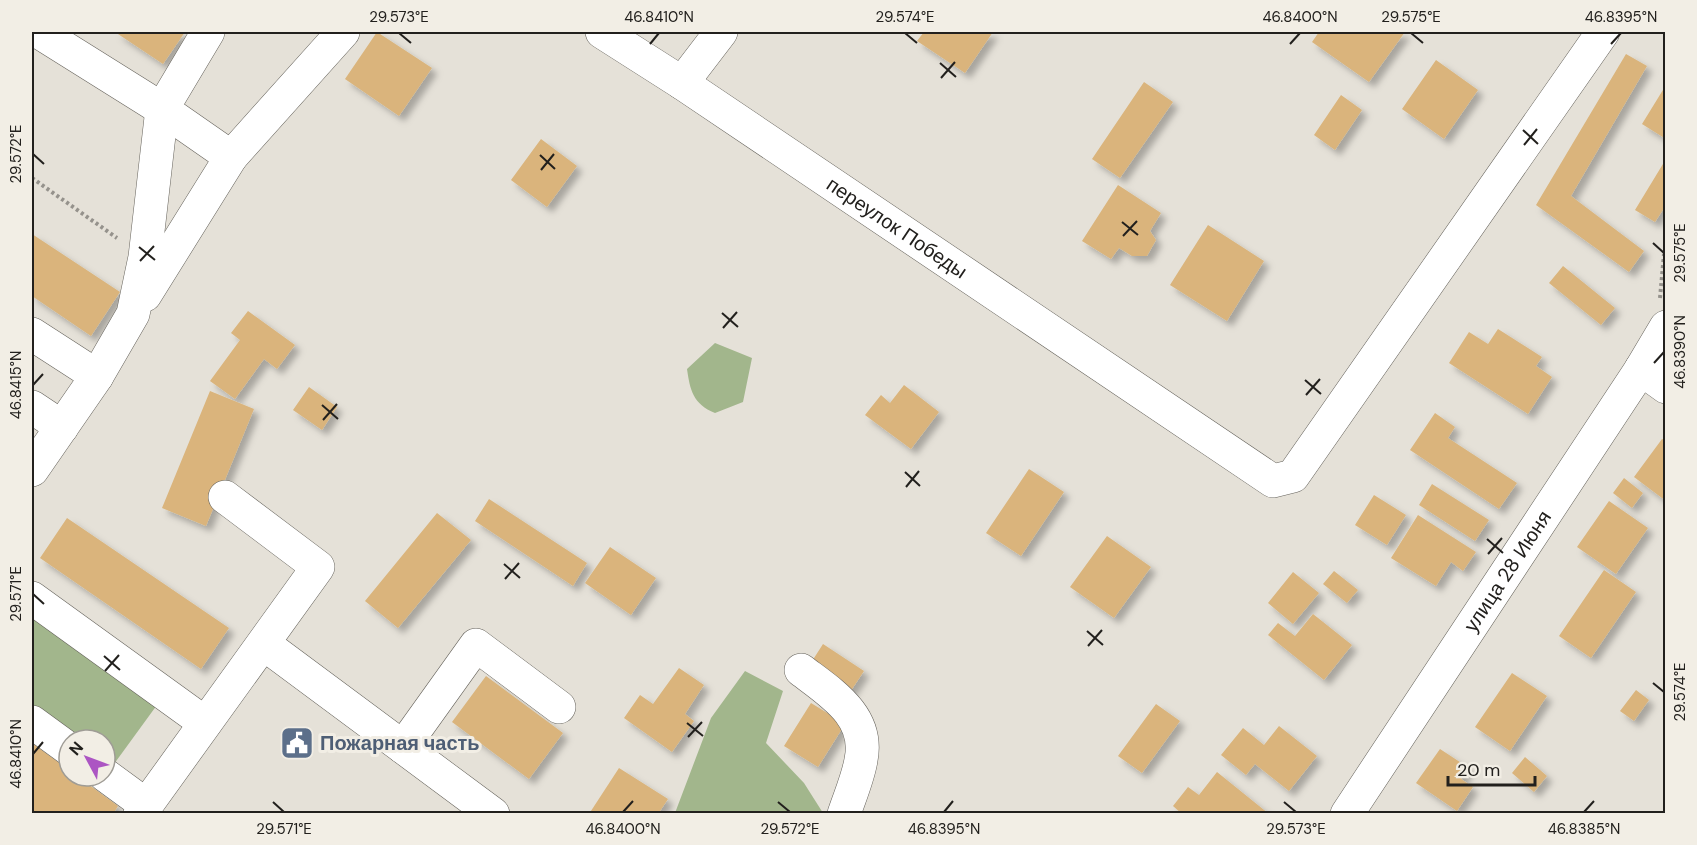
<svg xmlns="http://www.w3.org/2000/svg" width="1697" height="845" viewBox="0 0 1697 845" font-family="'DM Sans',sans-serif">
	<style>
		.green { fill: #a2b68c }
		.building { fill: #dab47b; filter: url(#shadow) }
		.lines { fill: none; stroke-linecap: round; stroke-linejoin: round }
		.minor-casing { stroke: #65625b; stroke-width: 34 }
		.path { stroke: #95928c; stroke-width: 4; stroke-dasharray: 3 3; stroke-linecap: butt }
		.minor { stroke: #fff; stroke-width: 33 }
		.ticks { fill: none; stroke: #22201d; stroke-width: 2 }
		.labels { text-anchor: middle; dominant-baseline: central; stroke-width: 6; stroke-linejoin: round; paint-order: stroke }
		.street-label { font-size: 20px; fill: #22201d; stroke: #f2eee5 }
		.service-label { font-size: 20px; font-weight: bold; fill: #4e5e75; stroke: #f2eee5; text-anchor: start }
		.neatline { fill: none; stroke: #22201d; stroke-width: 2 }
		.ticks-label { font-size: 15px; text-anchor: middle; fill: #22201d }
	</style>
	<defs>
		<filter id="shadow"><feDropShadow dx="5.5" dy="5.5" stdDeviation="3" flood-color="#0004"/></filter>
	</defs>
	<rect width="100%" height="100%" fill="#e5e1d8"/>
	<path class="green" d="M715,343L752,358L743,402L715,413C693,404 690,390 687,369Z
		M32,598L165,694L106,775L105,740H69L32,722Z
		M745,671L783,691L766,743L804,783L823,813H675L711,718Z"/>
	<path class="building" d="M115,32H185L163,64Z
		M377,32L432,68L399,116L345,79Z
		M924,32H993L965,73L917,41Z
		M1319,32H1405L1369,82L1312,42Z
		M1626,54L1647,66L1571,196L1644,251L1629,272L1536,205Z
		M1436,60L1478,90L1444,139L1402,109Z
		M1144,82L1173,102L1120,178L1092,159Z
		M1666,85V139L1642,124Z
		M1341,95L1362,110L1335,150L1314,135Z
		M541,139L577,166L547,207L511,180Z
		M1666,159V205L1655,222L1635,210Z
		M1118,185L1161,213L1150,231L1156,240L1147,256H1132L1119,248L1111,259L1082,241Z
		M1208,225L1264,261L1227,321L1170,285Z
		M32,234L120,292L91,336L32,296Z
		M1563,266L1615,308L1601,325L1549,283Z
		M248,311L295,345L277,369L264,359L235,399L210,381L240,340L231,333Z
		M1498,329L1542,357L1536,366L1552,377L1528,414L1449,363L1469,332L1488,344Z
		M904,385L939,412L911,449L865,415L881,395L890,403Z
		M309,387L337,407L322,430L293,410Z
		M210,391L254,409L206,526L162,508Z
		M1435,413L1455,427L1448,438L1517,483L1499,509L1410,450Z
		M1662,439L1666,441V501L1634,477Z
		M1029,469L1064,492L1021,556L986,533Z
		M1624,478L1643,493L1632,508L1613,493Z
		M1432,484L1489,520L1475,541L1419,505Z
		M1374,495L1406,515L1387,545L1355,525Z
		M489,499L587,563L573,586L475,521Z
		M1609,501L1648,528L1616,574L1577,547Z
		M437,513L471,540L398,628L365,601Z
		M1418,515L1476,552L1463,571L1451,562L1436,586L1391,558Z
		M67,518L229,628L201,669L40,558Z
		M1107,536L1151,567L1114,618L1070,587Z
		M610,547L656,578L631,615L585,583Z
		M1604,570L1636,592L1591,658L1559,636Z
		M1334,571L1358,590L1347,603L1323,584Z
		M1293,572L1319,593L1293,624L1268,603Z
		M1313,614L1352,645L1324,680L1268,635L1278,623L1295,636Z
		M823,644L864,671L848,695L807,669Z
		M679,668L704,685L685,714L694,721L672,752L624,718L640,695L653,704Z
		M1512,673L1547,696L1510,751L1475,727Z
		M486,676L563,733L529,779L452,722Z
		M1636,690L1649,700L1634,721L1620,711Z
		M811,703L845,724L818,767L784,746Z
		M1156,704L1180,721L1142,773L1118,756Z
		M1279,726L1317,756L1289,791L1255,764L1246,775L1221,755L1243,728L1264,745Z
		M32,743L69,770V776H77L118,806L113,814H32Z
		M1440,749L1469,768L1461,779L1473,787L1457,811L1416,783Z
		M1525,757L1547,776L1534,792L1512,773Z
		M619,768L668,799L658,814H589Z
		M1217,772L1269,814H1182L1173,806L1188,787L1199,795Z"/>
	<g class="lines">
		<defs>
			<g id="minor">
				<path d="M39,32L162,109L231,157"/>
				<path id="s1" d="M602,32L682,83L1273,481L1293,476L1603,32"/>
				<path d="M682,83L721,32"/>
				<path d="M145,295L231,157L343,32"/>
				<path d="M32,334L97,376"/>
				<path d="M1641,369L1666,387"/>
				<path d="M32,407L62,427"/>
				<path d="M32,470L97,376L133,314L145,257L162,109L208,32"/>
				<path d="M32,598L205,723"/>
				<path d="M264,644L493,814"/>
				<path d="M801,670C831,693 870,716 861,760C858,778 850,796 844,814"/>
				<path d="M32,722L69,749"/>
				<path d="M403,747L476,645L559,707"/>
				<path d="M105,775L146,805"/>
				<path d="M140,814L318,567L225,497"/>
				<path id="s2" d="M1347,814L1641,369L1666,327"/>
			</g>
		</defs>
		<use href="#minor" class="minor-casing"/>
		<path class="path" d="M32,178L117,238
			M1660,298L1664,254"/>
		<use href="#minor" class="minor"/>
	</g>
	<path class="ticks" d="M399,33L411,43M905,33L917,43M1411,33L1423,43M650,44L659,33M1290,44L1300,33M1611,44L1621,33M940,63L956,77M941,78L955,62M1523,130L1538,144M1524,145L1537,129M33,154L44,164M540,155L555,169M541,170L554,154M1122,222L1138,235M1123,236L1137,221M1653,243L1664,253M139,247L155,260M140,261L154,246M722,313L738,327M723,328L737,312M1654,363L1664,352M1305,380L1321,394M33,385L43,374M1306,395L1320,379M322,405L338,419M323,420L337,404M905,472L920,486M906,487L919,471M1487,539L1503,553M1488,554L1502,538M504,564L520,578M505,579L519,563M33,594L44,604M1087,631L1103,645M1088,646L1102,630M104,656L120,670M105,671L119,655M1653,683L1664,692M687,723L703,736M688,737L702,722M33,754L43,742M273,802L284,812M778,802L790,812M1284,802L1296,812M623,812L633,801M944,812L953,801M1584,812L1594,801"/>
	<defs>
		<symbol id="civic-square" viewBox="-11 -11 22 22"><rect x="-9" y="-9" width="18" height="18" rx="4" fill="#5c6f8a" stroke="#f2eee5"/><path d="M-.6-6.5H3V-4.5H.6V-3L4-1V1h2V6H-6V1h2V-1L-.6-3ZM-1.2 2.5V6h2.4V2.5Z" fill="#fff"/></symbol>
	</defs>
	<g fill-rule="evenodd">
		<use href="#civic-square" x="278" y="724" width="38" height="38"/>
	</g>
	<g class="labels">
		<g class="street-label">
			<text stroke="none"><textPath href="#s1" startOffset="354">переулок Победы</textPath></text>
			<text stroke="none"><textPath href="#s2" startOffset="291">улица 28 Июня</textPath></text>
		</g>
		<g class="service-label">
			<text x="320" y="743">Пожарная часть</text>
		</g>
	</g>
	<rect width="1697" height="845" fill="none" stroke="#f2eee5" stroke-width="66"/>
	<g transform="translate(87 758) rotate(311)"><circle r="28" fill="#f2eee5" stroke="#9f9c95" stroke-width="1.5"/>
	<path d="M0-4.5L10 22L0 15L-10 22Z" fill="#ac55c3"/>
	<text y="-9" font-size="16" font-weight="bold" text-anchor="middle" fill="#22201d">N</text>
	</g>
	<path d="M1448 776v9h87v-9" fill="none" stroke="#22201d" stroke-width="3"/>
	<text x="1457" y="776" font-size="18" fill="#22201d" stroke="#f2eee5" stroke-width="4.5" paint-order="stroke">20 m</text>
	<rect x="33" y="33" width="1631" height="779" class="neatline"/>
	<g class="ticks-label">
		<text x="399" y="22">29.573°E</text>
		<text x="659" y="22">46.8410°N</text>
		<text x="905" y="22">29.574°E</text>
		<text x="1300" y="22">46.8400°N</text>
		<text x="1411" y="22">29.575°E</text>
		<text x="1621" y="22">46.8395°N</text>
		<text transform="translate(16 154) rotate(-90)" y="5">29.572°E</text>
		<text transform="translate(1680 253) rotate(-90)" y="5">29.575°E</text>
		<text transform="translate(1680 352) rotate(-90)" y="5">46.8390°N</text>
		<text transform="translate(16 385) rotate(-90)" y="5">46.8415°N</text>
		<text transform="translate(16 594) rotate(-90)" y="5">29.571°E</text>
		<text transform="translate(1680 692) rotate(-90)" y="5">29.574°E</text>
		<text transform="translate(16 754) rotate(-90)" y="5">46.8410°N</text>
		<text x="284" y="834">29.571°E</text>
		<text x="623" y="834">46.8400°N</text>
		<text x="790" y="834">29.572°E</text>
		<text x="944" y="834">46.8395°N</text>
		<text x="1296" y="834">29.573°E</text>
		<text x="1584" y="834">46.8385°N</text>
	</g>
</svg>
